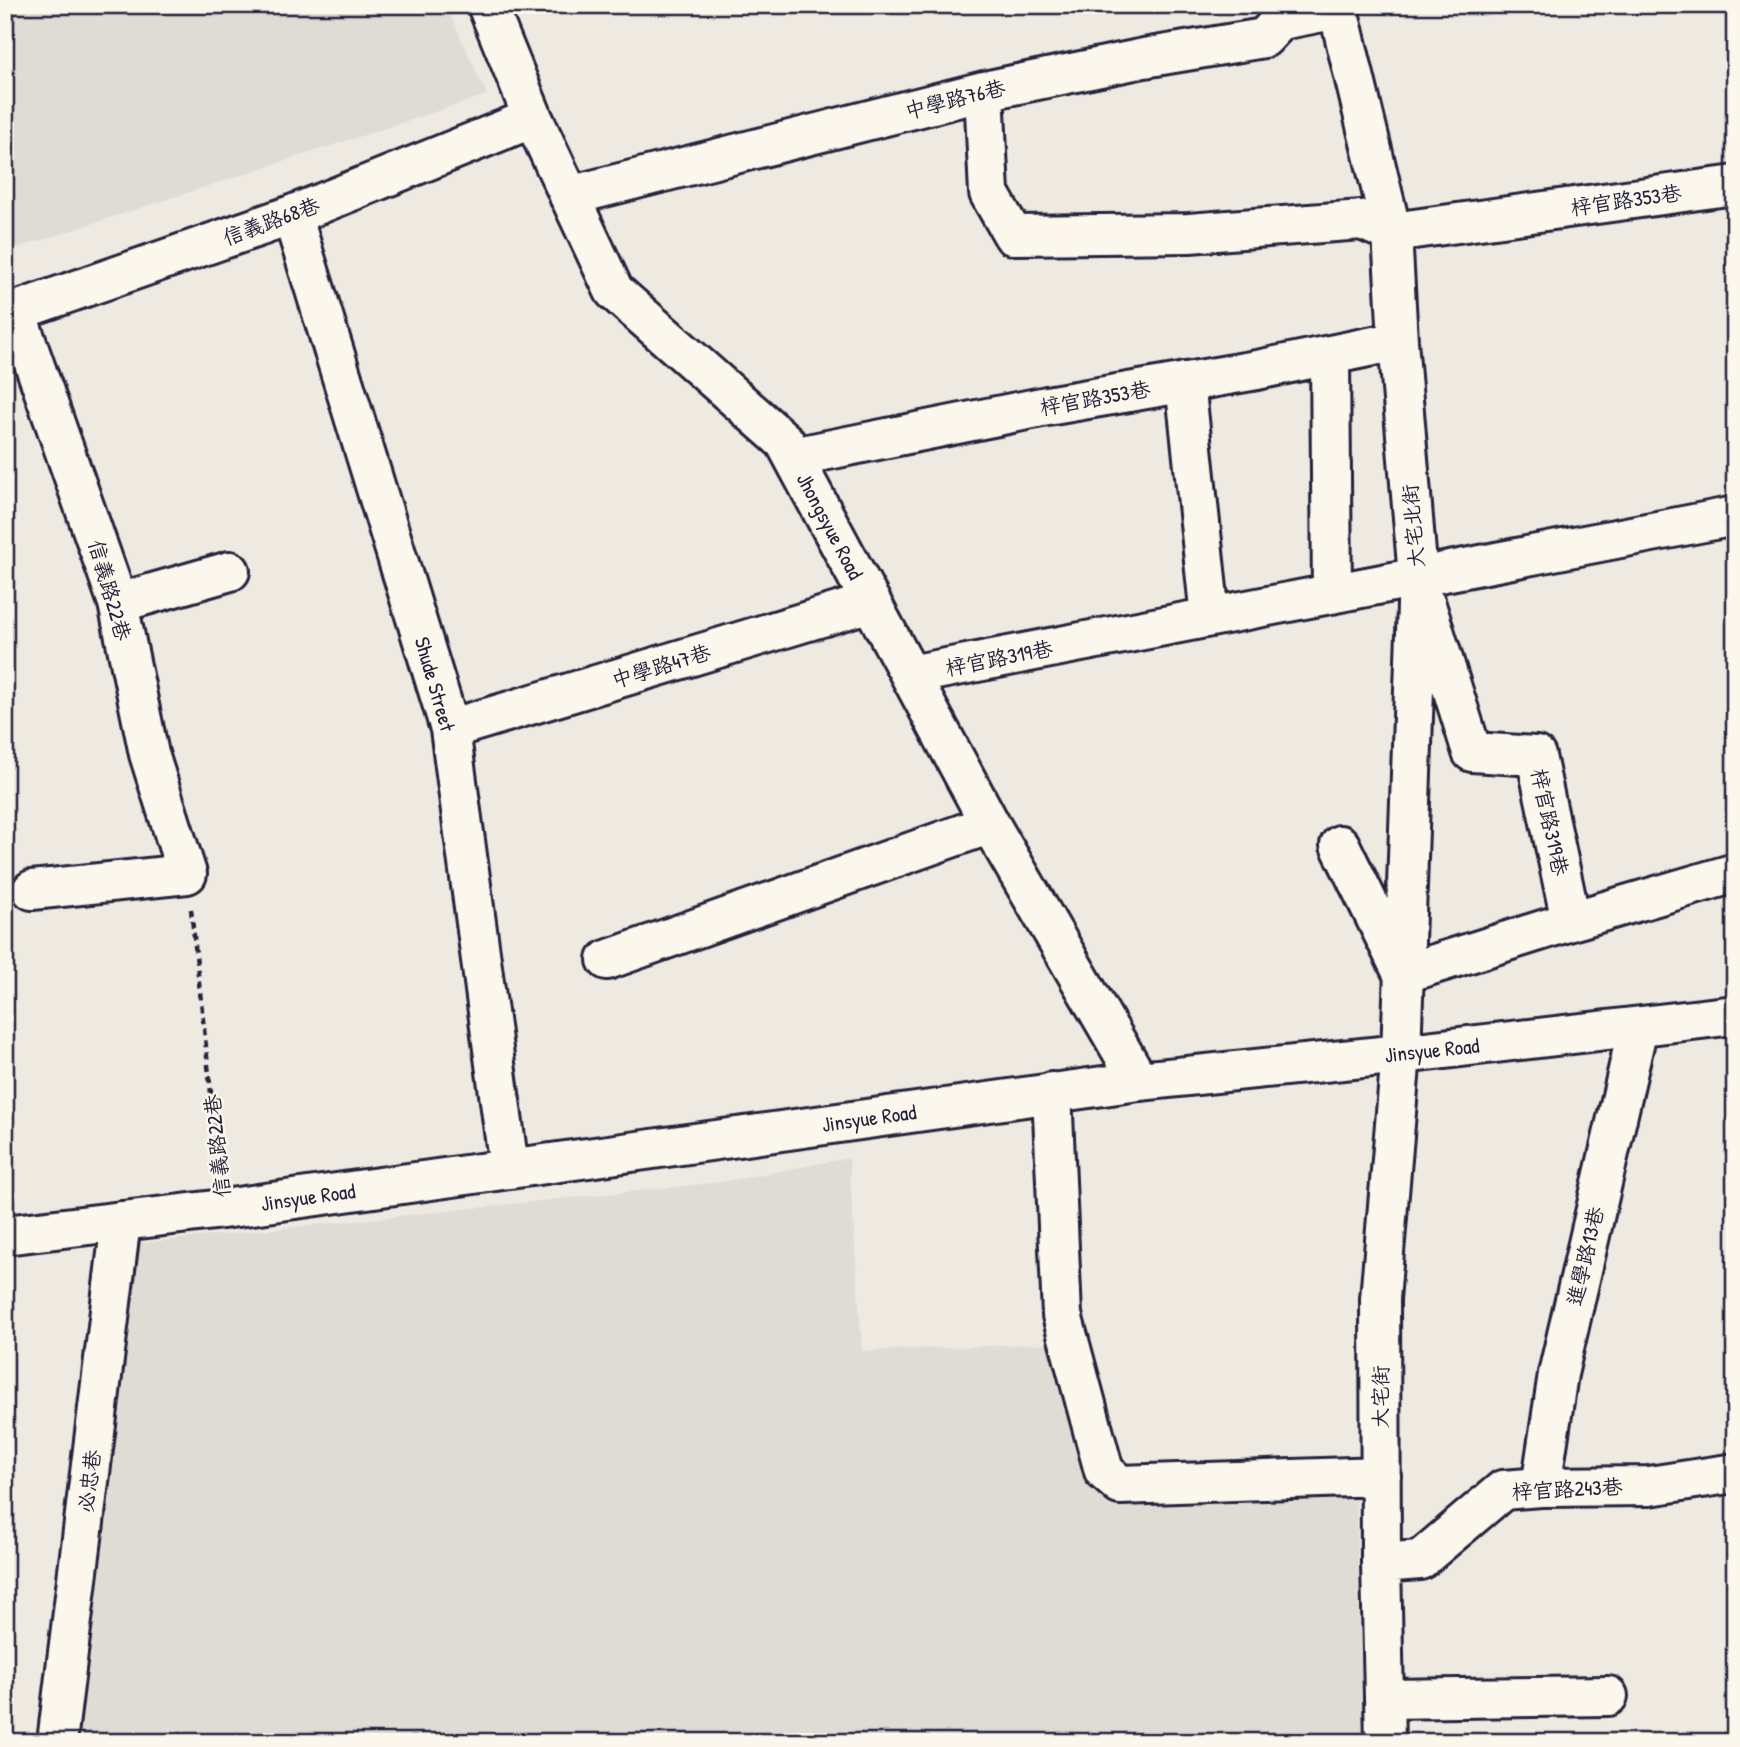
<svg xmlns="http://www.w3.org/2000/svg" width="1740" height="1747" viewBox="0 0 1740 1747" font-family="'Patrick Hand','LXGW WenKai TC',sans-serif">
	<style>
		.built { fill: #dfdbd5 }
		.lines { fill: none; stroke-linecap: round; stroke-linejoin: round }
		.minor-casing { stroke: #22223b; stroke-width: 44 }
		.path { stroke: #22223b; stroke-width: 4.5; stroke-dasharray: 7 5; stroke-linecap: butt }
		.minor { stroke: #fbf7ec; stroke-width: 38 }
		.labels { text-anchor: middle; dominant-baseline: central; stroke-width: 5; stroke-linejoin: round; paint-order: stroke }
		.street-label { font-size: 21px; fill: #22223b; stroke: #fbf7ec }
	</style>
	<rect width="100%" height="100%" fill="#eeeae2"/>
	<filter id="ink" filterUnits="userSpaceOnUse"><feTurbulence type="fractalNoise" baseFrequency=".0143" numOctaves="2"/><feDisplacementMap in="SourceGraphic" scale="14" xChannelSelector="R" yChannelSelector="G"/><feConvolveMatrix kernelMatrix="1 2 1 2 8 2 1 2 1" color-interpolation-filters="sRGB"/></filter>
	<g filter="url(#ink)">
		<path class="built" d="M5,5H446L487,95L5,252Z
			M849,1158L862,1351L1060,1343L1102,1481L1355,1469L1363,1742H67L123,1245L722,1182Z"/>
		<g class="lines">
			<defs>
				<path id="minor" d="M487,5L533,118L614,291L785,442L990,824L1139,1081
					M1337,5L1392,233L1398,341L1418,577L1401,1054L1380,1299L1381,1563L1385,1742
					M984,91L989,193L1013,235L1189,233L1362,220L1392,233L1414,229L1735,185
					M569,196L984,91L1144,58L1264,38L1281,20L1338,9
					M292,215L450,729L509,1168
					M16,312L118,603L149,754L187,874L32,890
					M5,315L292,215L533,118
					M1330,355L1332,594
					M1185,382L1210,617
					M793,457L1047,406L1257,370L1398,341
					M118,603L230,571
					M1426,605L1472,752L1536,756L1571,921
					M910,675L1735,516
					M450,729L871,602
					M1340,845L1403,974L1571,921L1735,873
					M607,960L990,824
					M1052,1092L1062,1315L1104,1471L1120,1485L1381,1476
					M5,1235L223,1209L1139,1081L1401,1054L1735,1015
					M1541,1487L1558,1374L1638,1027
					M1381,1563L1420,1560L1503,1490L1541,1487L1649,1486L1735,1473
					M1384,1699L1608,1696
					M57,1742L121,1221"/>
			</defs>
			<use href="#minor" class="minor-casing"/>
			<path class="path" d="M191,909L220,1176"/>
			<use href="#minor" class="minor"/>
		</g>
	</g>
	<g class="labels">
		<g class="street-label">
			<text transform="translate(955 99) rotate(-14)">中學路76巷</text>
			<text transform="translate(1626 200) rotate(-8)">梓官路353巷</text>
			<text transform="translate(271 221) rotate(-20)">信義路68巷</text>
			<text transform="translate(1095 398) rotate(-10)">梓官路353巷</text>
			<text transform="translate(830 526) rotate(62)">Jhongsyue Road</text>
			<text transform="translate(1413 526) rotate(-95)">大宅北街</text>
			<text transform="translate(110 590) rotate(74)">信義路22巷</text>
			<text transform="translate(999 658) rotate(-11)">梓官路319巷</text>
			<text transform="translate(661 666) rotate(-17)">中學路47巷</text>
			<text transform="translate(435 684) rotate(74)">Shude Street</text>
			<text transform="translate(1550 822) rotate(78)">梓官路319巷</text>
			<text transform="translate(1432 1050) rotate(-6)">Jinsyue Road</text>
			<text transform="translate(869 1118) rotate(-8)">Jinsyue Road</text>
			<text transform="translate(217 1146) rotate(-96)">信義路22巷</text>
			<text transform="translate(308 1197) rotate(-8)">Jinsyue Road</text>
			<text transform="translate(1585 1256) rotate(-77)">進學路13巷</text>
			<text transform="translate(1380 1397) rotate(-90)">大宅街</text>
			<text transform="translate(89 1481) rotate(-83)">必忠巷</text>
			<text transform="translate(1567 1489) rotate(-3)">梓官路243巷</text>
		</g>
	</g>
	<rect width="1740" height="1747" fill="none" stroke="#fbf7ec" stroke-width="28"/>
	<rect x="14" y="14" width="1712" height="1719" fill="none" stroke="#22223b" stroke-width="2.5" filter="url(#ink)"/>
</svg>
